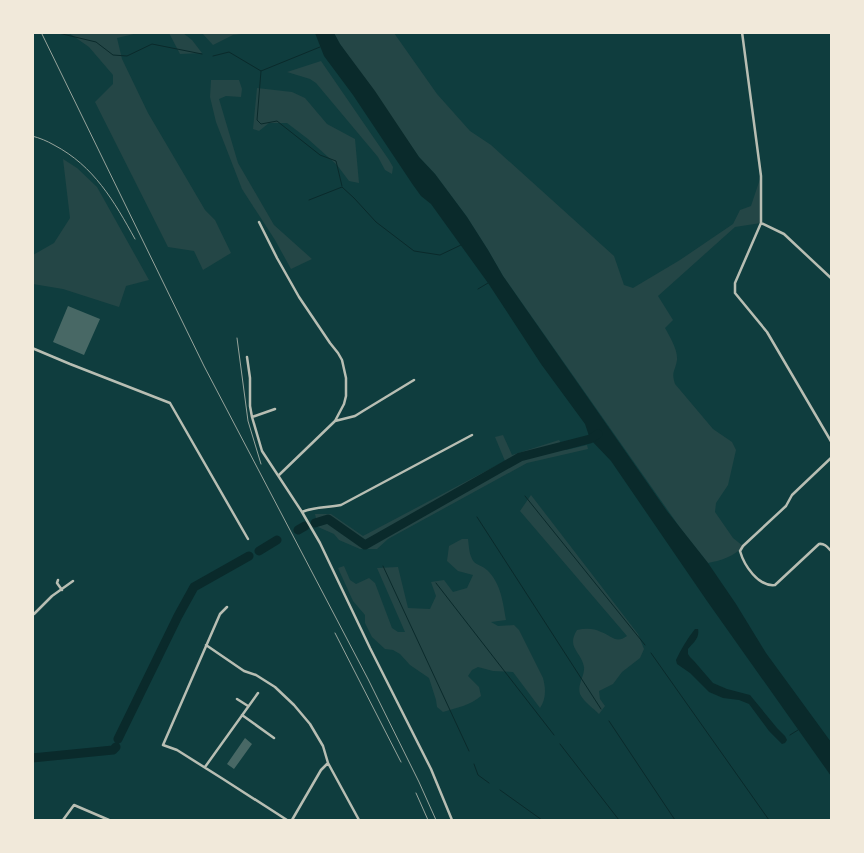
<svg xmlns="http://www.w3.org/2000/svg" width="864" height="853" viewBox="0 0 864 853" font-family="'Open Sans',sans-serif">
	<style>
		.green { fill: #244646 }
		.water { fill: #0a2a2b }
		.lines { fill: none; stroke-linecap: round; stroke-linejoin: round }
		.stream { stroke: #0a2a2b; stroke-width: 1 }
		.river { stroke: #0a2a2b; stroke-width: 9 }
		.building { fill: #486865 }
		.minor { stroke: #b8beb3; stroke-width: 2.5 }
		.rail { stroke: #97a49c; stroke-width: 1 }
	</style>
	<rect width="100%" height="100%" fill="#0f3d3e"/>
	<path class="green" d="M69,33H138L117,38L122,59L148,113L205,210L215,220L231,253L203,270L194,251L168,247L95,102L113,84V75L89,47Z
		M169,33H183L192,40L202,53L180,54Z
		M202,33H250L233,35L213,45Z
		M334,33H394L437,94L470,131L491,145L614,256L624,285L633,288L680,260L733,224L740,210L751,206L761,176V223L735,227L658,296L673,320L665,328C670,337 678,350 677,360C675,372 671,371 675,384L713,429L732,442L736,450L728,485L716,503L715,512L733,538L743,546C736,556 719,561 708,563L681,529L503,276L488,250L467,217L435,174L419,157L340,44Z
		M321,61L389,160L393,167L392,174L385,170L378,157L316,83L310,79L287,72Z
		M211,80H239L242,89L241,97L226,96L219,99L238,163L274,225L312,259L291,269L275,240L242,189L216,122L210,97Z
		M257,88L292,92L305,98L327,124L355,139L359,183L349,181L337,165L308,139L287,123H269L259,131L253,129Z
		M63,159L77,168L97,187L149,280L126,286L119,307L63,289L33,284V255L54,243L70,218Z
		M503,435L512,455L559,440L566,450L587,445L588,449L527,463L388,539L377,549H360L339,540L334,534L318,527L315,514H331L363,536L505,461L495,437Z
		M531,495L638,634L644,649L640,658L622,672L613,684L599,691L600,699L605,706L599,714C593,708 584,702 580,694C577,684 585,676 584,667C581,651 566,648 577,630C585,628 594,628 601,632C612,636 616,644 627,636L520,511Z
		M462,539H468C469,546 469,556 474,562C477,565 483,566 487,570C501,583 503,603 506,620L491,622L498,626L514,625L519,630L543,678C546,689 546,699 540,708L513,672L493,671L478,667L472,670L468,676L479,687L481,696C471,705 456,708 443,712L437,707L436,700L429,678L410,665L400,654L393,650L385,649L372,637L365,623V615L353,601L338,568L344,566L350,580L356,584L369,578L375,583L392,628L398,632H405L377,568L398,567L408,608L430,609L436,596L431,582L444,580L453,592L467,588L473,575L458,571L447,561L449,546Z"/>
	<path class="water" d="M315,33H334L340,44L375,91L419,157L435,174L467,217L488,250L503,276L667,511L708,563L736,604L766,653L831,742V776L707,601L611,461L590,439L585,424L541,364L488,283L449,229L431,204L421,196L413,185L353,95L324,56Z
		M695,629H698C700,638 693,643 688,649V654L690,657L694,661L713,683L727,689L750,695L777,728L785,736L787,740L785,743L782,744L769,731L749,704L739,700L723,698L709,692L690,673L677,664L676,660C681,649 687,639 695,629Z"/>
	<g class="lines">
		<path class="stream" d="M54,32L96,42L113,55L127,56L152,44L202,54
			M213,56L229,52L261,71L320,47
			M261,71L257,120L261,124L277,121L320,155L336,161L342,186
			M309,200L342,187L354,198L376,222L414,251L440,255L461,245
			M478,289L488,283
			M525,496L645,645
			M477,517L601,709
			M383,566L469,751
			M436,583L554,735
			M651,653L769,820
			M609,721L675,820
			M790,735L798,730
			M560,744L619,820
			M474,764L478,775L489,783
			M500,790L542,820"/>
		<path class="river" d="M315,523L328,519L365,545L520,457L590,439L598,434
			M298,530L305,526
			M259,551L277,540
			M118,739L178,616L194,587L249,556
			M32,758L113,750L116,747"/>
	</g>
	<path class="building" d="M68,306L100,319L84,355L53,342Z
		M245,738L252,744L234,769L227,764Z"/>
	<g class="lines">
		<path class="minor" d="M742,32L761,176V223L735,283V293L767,332L832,443
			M259,222L277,258L299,297L330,343L338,353L342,360L346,378V396L344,404L335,421
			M761,223L784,234L832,279
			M32,348L70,364L170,403L248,539
			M247,357L250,378V406L252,417
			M275,409L252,417L262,451L302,512L320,543L370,648L431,769L452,820
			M832,457L792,495L786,506L743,546L740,551C744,565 758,587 775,585L819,544C825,543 828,548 832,552
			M279,475L335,421L355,416L363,411L414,380
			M302,512C316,506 327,508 341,505L472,435
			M58,580L57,583L62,590
			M227,607L220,614L163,745L177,750L223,779L287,820
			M34,614L52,596L73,581
			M206,645L244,671L256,675L275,687L294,705L310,724L323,746L328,763L359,820
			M237,699L248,706
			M242,715L274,738
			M205,767L258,693
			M63,820L74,805L109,820
			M292,820L321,770L328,763"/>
		<path class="rail" d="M41,32L204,366L368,679L419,782L436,820
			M32,136C40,138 47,141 54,145C94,166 114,201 135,239
			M237,338L248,421L261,464
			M335,633L401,762
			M416,793L428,820"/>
	</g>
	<rect width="864" height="853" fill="none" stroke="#f1e9da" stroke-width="68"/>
</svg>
